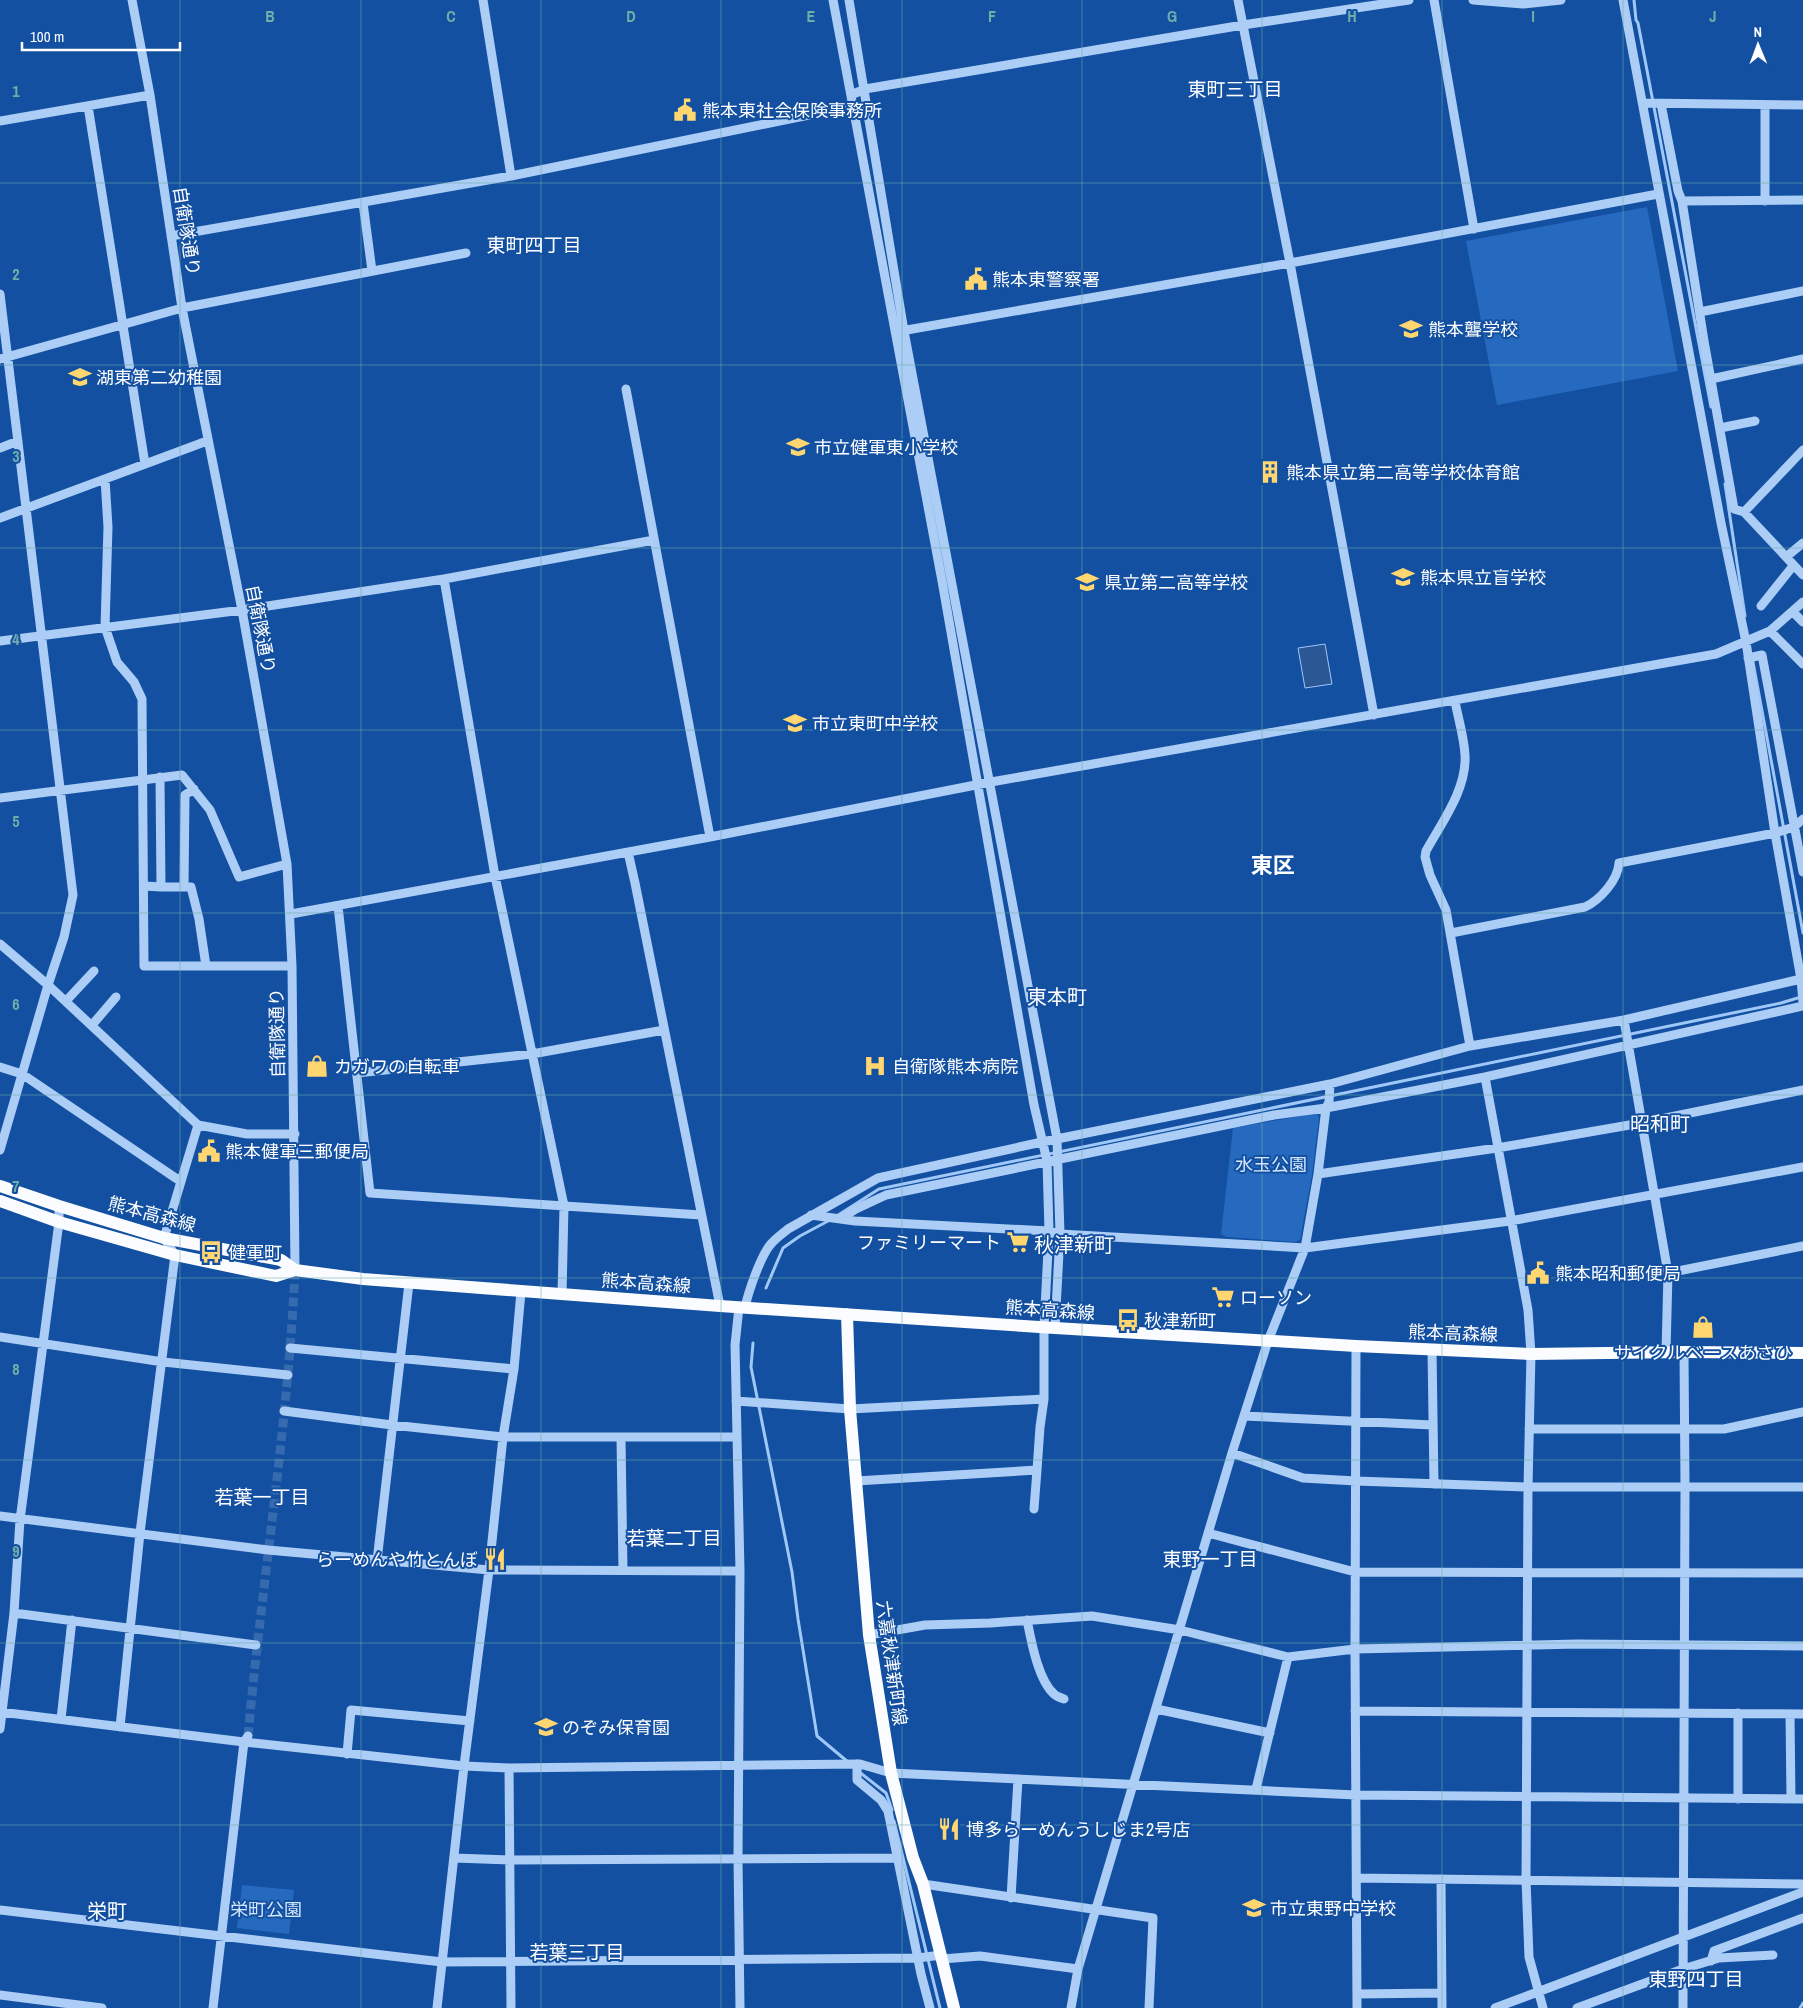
<svg xmlns="http://www.w3.org/2000/svg" width="1803" height="2008" viewBox="0 0 1803 2008" font-family="'Archivo Narrow','Noto Sans JP',sans-serif">
	<style>
		.green { fill: #266abf }
		.water { fill: #2b5894; stroke: #9fc7f7 }
		.lines { fill: none; stroke-linecap: round; stroke-linejoin: round }
		.stream { stroke: #9fc7f7; stroke-width: 3 }
		.minor-tunnel { stroke: #366aaf; stroke-width: 9; stroke-dasharray: 9 4.5; stroke-linecap: butt }
		.minor { stroke: #accdf5; stroke-width: 9 }
		.major { stroke: #fafcff; stroke-width: 12 }
		.tram { stroke: #fff; stroke-width: 1 }
		.grid { fill: none; stroke: #6fada8; stroke-width: 1; stroke-opacity: 0.55 }
		.labels { text-anchor: middle; dominant-baseline: central; stroke-width: 4; stroke-linejoin: round; paint-order: stroke }
		.poi-label { font-size: 18px; fill: #fff; stroke: #1350a1; text-anchor: start }
		.street-label { font-size: 18px; fill: #fff; stroke: #1350a1 }
		.park-label { font-size: 18px; fill: #d5e7fe; stroke: #1350a1 }
		.neighbourhood-label { font-size: 19px; fill: #fff; stroke: #1350a1 }
		.quarter-label { font-size: 20px; fill: #fff; stroke: #1350a1 }
		.district-label { font-size: 22px; font-weight: bold; fill: #fff; stroke: #1350a1 }
		.grid-label { font-size: 16px; text-anchor: middle; font-weight: bold; fill: #6fada8; stroke: #1350a1; stroke-width: 4; stroke-linejoin: round; paint-order: stroke }
	</style>
	<rect width="100%" height="100%" fill="#1350a1"/>
	<path class="green" d="M1647,207L1678,371L1497,405L1466,241Z
		M1317,1113L1319,1118L1312,1175L1300,1240L1295,1242L1227,1237L1221,1234L1233,1128Z
		M242,1885L294,1890L289,1934L237,1928Z"/>
	<path class="water" d="M1325,644L1332,684L1305,688L1298,648Z"/>
	<g class="lines">
		<path class="stream" d="M1634,0L1636,20L1638,23L1711,407
			M1725,484L1745,616
			M1753,662L1803,933
			M835,1217L879,1189L1781,1003L1801,997
			M766,1288L783,1248L800,1236L830,1220
			M753,1343L751,1367L792,1572L798,1619L817,1736L848,1762
			M858,1771L886,1793L892,1810
			M894,1821L940,2008
			M1800,2008L1803,2003"/>
		<path class="minor-tunnel" d="M248,1736C262,1581 288,1426 295,1270"/>
		<path class="minor" d="M132,0L150,95L182,308L242,610L287,864L292,966L295,1270
			M483,0L511,176
			M833,0L942,581L1034,1105L1047,1161L1049,1231L1044,1327V1399L1040,1427L1037,1470L856,1481
			M849,0L904,331L1057,1139L1060,1234L1055,1328
			M1238,0L1290,263L1374,715
			M1434,0L1474,229
			M1473,0L1523,4L1561,0
			M1623,0L1721,523L1746,642L1775,833L1801,979L1803,1002
			M851,95L865,89L1243,25L1409,0
			M1643,103L1803,105
			M1661,104L1678,191L1682,201L1704,341L1734,509L1744,512L1803,575
			M1765,105V201
			M88,106L145,464
			M0,121L150,95
			M1682,201L1803,200
			M363,203L372,271
			M171,236L511,176L853,106
			M0,294L73,895L64,937L48,985L0,1150
			M1700,312L1803,291
			M901,331L1290,263L1658,194
			M0,359L182,308L466,253
			M1711,379L1803,359
			M626,389L710,837
			M1720,428L1755,421
			M0,448L18,441
			M105,479L108,527L105,627L117,662L134,682L142,699L144,966H292
			M1744,512L1803,450
			M0,518L207,441
			M1786,557L1803,543
			M1761,606L1793,566
			M1793,612L1803,622
			M1770,631L1803,664
			M0,641L242,610L444,579
			M1748,658L1762,655L1803,872
			M1455,701C1458,718 1464,737 1465,755C1467,789 1442,822 1426,851L1425,857L1430,875L1446,910L1470,1046
			M0,798L182,775L210,810L239,877L287,864
			M628,852L635,883L720,1306
			M144,886L161,887L160,777
			M161,887H184L185,795L194,789
			M184,887H191L199,919L206,966
			M338,906L370,1193L701,1215
			M291,914L710,837L991,782L1716,654L1770,631L1803,602
			M1451,933L1585,907C1600,900 1618,880 1619,863L1775,833L1794,827L1803,819
			M0,944L48,985L198,1125L247,1134H295
			M66,1001L94,971
			M1624,1020L1668,1273L1666,1352
			M92,1025L116,997
			M0,1067L22,1074L180,1181
			M357,1073L532,1054L664,1030
			M1485,1077L1528,1310L1531,1354L1528,1487L1526,1880L1529,1957L1543,2008
			M1318,1174L1497,1148L1641,1123L1803,1090
			M811,1215L855,1221L1049,1231L1060,1234L1305,1248L1510,1221L1803,1167
			M840,1219L856,1209L886,1195L1274,1115L1326,1108L1485,1077L1803,1006
			M1668,1273L1803,1246
			M562,1295L564,1206L495,876L444,579L654,540
			M739,1307L735,1345L740,1571L738,1858L740,2008
			M745,1307C749,1290 760,1258 770,1245C775,1239 782,1234 788,1229L878,1178L1042,1142L1330,1084L1470,1046L1624,1020L1801,979
			M0,1337L163,1362L288,1375
			M1356,1346L1355,1649L1357,2008
			M290,1348L514,1369
			M1432,1350L1434,1484
			M736,1401L850,1409L1044,1399
			M284,1411L392,1425L503,1437H737
			M1244,1416L1432,1425
			M1529,1429H1724L1803,1412
			M621,1438L623,1570
			M1232,1453L1303,1478L1356,1481L1528,1487H1803
			M1034,1509L1037,1470
			M0,1516L268,1550L489,1570L740,1571
			M1208,1533L1355,1572L1803,1573
			M377,1561L409,1283
			M14,1613L256,1645
			M1027,1620C1031,1640 1038,1680 1054,1694C1056,1696 1061,1698 1064,1699
			M869,1635L925,1625L990,1623L1092,1616L1180,1630L1288,1657L1355,1649L1578,1644L1803,1646
			M1156,1709L1270,1733
			M1355,1711L1803,1714
			M0,1712L244,1742L464,1766L509,1768L860,1764L891,1773L1356,1795L1803,1799
			M1738,1713V1799
			M1790,1714L1791,1799
			M61,1719L72,1620
			M120,1727L140,1533L175,1255L164,1238L198,1125
			M0,1729L14,1613L20,1520L59,1222V1206
			M347,1754L351,1710L470,1721
			M857,1764V1780L881,1800L888,1811L921,1974L930,2008
			M509,1768L511,2008
			M1256,1789L1288,1657
			M454,1858L511,1860L897,1858
			M1357,1878L1803,1884
			M1441,1879L1442,2008
			M923,1884L1153,1918L1149,2008
			M1011,1898L1018,1779
			M0,1910L442,1962L918,1958L941,1955
			M942,1959L980,1956L1078,1969
			M1711,1961L1714,1951L1803,1918
			M1357,1994L1442,1993
			M0,1995L102,2008
			M213,2008L244,1742L248,1736
			M437,2008L464,1766L489,1570L503,1437L514,1369L521,1292
			M1071,2008L1078,1969L1232,1453L1268,1341L1305,1248L1318,1174L1326,1108L1329,1102L1330,1084
			M1495,2008L1803,1892
			M1577,2008L1683,1969L1719,1958L1773,1955
			M1683,2008L1685,1487L1684,1352"/>
		<path class="major" d="M0,1186L59,1206L164,1238L281,1260L295,1270L363,1279L720,1306L1055,1328L1356,1346L1531,1354L1684,1352L1803,1353
			M0,1201L59,1222L175,1255L276,1276L295,1270
			M847,1314L850,1409L869,1635L891,1773L913,1858L923,1884L954,2008"/>
		<path class="tram" d="M0,1191C86,1220 172,1245 262,1262"/>
	</g>
	<path class="grid" d="M180,0V2008M361,0V2008M541,0V2008M721,0V2008M902,0V2008M1082,0V2008M1262,0V2008M1442,0V2008M1623,0V2008M0,183H1803M0,365H1803M0,548H1803M0,730H1803M0,913H1803M0,1095H1803M0,1278H1803M0,1460H1803M0,1643H1803M0,1825H1803"/>
	<defs>
		<symbol id="civic-bare" viewBox="-9 -9 18 18"><path d="M-.6-6.5H3V-4.5H.6V-3L4-1V1h2V6H-6V1h2V-1L-.6-3ZM-1.2 2.5V6h2.4V2.5Z" fill="#ffd670" stroke="#1350a1" stroke-width="2.5" paint-order="stroke"/></symbol>
		<symbol id="school-bare" viewBox="-9 -9 18 18"><path d="M0-5L7-2L0 1L-7-2ZM-4 1L0 2.5L4 1V4Q0 6-4 4Z" fill="#ffd670" stroke="#1350a1" stroke-width="2.5" paint-order="stroke"/></symbol>
		<symbol id="building-bare" viewBox="-9 -9 18 18"><path d="M-4-6H4V6H1V3H-1V6H-4ZM-2.5-4.3h1.7v1.8h-1.7ZM.8-4.3h1.7v1.8H.8ZM-2.5-1h1.7V.8h-1.7ZM.8-1h1.7V.8H.8Z" fill="#ffd670" stroke="#1350a1" stroke-width="2.5" paint-order="stroke"/></symbol>
		<symbol id="shop-bare" viewBox="-9 -9 18 18"><path d="M-5-2.5h2.3a2.7 3.5 0 0 1 5.4 0H5L5.5 6h-11ZM-1.5-2.5h3a1.5 2.3 0 0 0-3 0Z" fill="#ffd670" stroke="#1350a1" stroke-width="2.5" paint-order="stroke"/></symbol>
		<symbol id="hospital-bare" viewBox="-9 -9 18 18"><path d="M-5-5h3v3.5h4V-5h3V5h-3V1.5h-4V5h-3Z" fill="#ffd670" stroke="#1350a1" stroke-width="2.5" paint-order="stroke"/></symbol>
		<symbol id="supermarket-bare" viewBox="-9 -9 18 18"><path d="M-6-5.5h2.5l.6 2H6L4.5 2H-2.5L-4.4-4H-6ZM-1.5 3.2a1.3 1.3 0 1 0 .1 0ZM3 3.2a1.3 1.3 0 1 0 .1 0Z" fill="#ffd670" stroke="#1350a1" stroke-width="2.5" paint-order="stroke"/></symbol>
		<symbol id="bus-bare" viewBox="-9 -9 18 18"><path d="M-5-6H5V4H4V6H2V4H-2V6H-4V4H-5ZM-3.5-4V0h7V-4ZM-3.5 1.2v1.5H-2V1.2ZM2 1.2v1.5H3.5V1.2Z" fill="#ffd670" stroke="#1350a1" stroke-width="2.5" paint-order="stroke"/></symbol>
		<symbol id="restaurant-bare" viewBox="-9 -9 18 18"><path d="M-5-6h1v4h1v-4h1v4h1v-4h1v5L-1.5 .5V6h-2V.5L-5-1ZM5-6V6H3V1.5H1.5Q1.5-4 5-6Z" fill="#ffd670" stroke="#1350a1" stroke-width="2.5" paint-order="stroke"/></symbol>
	</defs>
	<g fill-rule="evenodd">
		<use href="#civic-bare" x="669" y="94" width="32" height="32"/>
		<use href="#civic-bare" x="960" y="263" width="32" height="32"/>
		<use href="#school-bare" x="1395" y="313" width="32" height="32"/>
		<use href="#school-bare" x="64" y="361" width="32" height="32"/>
		<use href="#school-bare" x="782" y="431" width="32" height="32"/>
		<use href="#building-bare" x="1254" y="456" width="32" height="32"/>
		<use href="#school-bare" x="1387" y="561" width="32" height="32"/>
		<use href="#school-bare" x="1071" y="566" width="32" height="32"/>
		<use href="#school-bare" x="779" y="707" width="32" height="32"/>
		<use href="#shop-bare" x="301" y="1050" width="32" height="32"/>
		<use href="#hospital-bare" x="859" y="1050" width="32" height="32"/>
		<use href="#civic-bare" x="193" y="1135" width="32" height="32"/>
		<use href="#supermarket-bare" x="1002" y="1226" width="32" height="32"/>
		<use href="#bus-bare" x="195" y="1236" width="32" height="32"/>
		<use href="#civic-bare" x="1522" y="1257" width="32" height="32"/>
		<use href="#supermarket-bare" x="1207" y="1281" width="32" height="32"/>
		<use href="#bus-bare" x="1112" y="1304" width="32" height="32"/>
		<use href="#shop-bare" x="1687" y="1311" width="32" height="32"/>
		<use href="#restaurant-bare" x="479" y="1543" width="32" height="32"/>
		<use href="#school-bare" x="530" y="1711" width="32" height="32"/>
		<use href="#restaurant-bare" x="933" y="1813" width="32" height="32"/>
		<use href="#school-bare" x="1238" y="1892" width="32" height="32"/>
	</g>
	<g class="labels">
		<g class="poi-label">
			<text x="702" y="110">熊本東社会保険事務所</text>
			<text x="992" y="279">熊本東警察署</text>
			<text x="1428" y="329">熊本聾学校</text>
			<text x="96" y="377">湖東第二幼稚園</text>
			<text x="814" y="447">市立健軍東小学校</text>
			<text x="1286" y="472">熊本県立第二高等学校体育館</text>
			<text x="1420" y="577">熊本県立盲学校</text>
			<text x="1104" y="582">県立第二高等学校</text>
			<text x="812" y="723">市立東町中学校</text>
			<text x="334" y="1066">カガワの自転車</text>
			<text x="892" y="1066">自衛隊熊本病院</text>
			<text x="225" y="1151">熊本健軍三郵便局</text>
			<text x="1001" y="1242" text-anchor="end">ファミリーマート</text>
			<text x="228" y="1252">健軍町</text>
			<text x="1555" y="1273">熊本昭和郵便局</text>
			<text x="1240" y="1297">ローソン</text>
			<text x="1144" y="1320">秋津新町</text>
			<text x="1703" y="1352" text-anchor="middle">サイクルベースあさひ</text>
			<text x="478" y="1559" text-anchor="end">らーめんや竹とんぼ</text>
			<text x="562" y="1727">のぞみ保育園</text>
			<text x="966" y="1829">博多らーめんうしじま2号店</text>
			<text x="1270" y="1908">市立東野中学校</text>
		</g>
		<g class="street-label">
			<text transform="translate(187 231) rotate(81)">自衛隊通り</text>
			<text transform="translate(261 629) rotate(79)">自衛隊通り</text>
			<text transform="translate(277 1033) rotate(-91)">自衛隊通り</text>
			<text transform="translate(152 1214) rotate(15)">熊本高森線</text>
			<text transform="translate(646 1283) rotate(4)">熊本高森線</text>
			<text transform="translate(1050 1310) rotate(4)">熊本高森線</text>
			<text transform="translate(1453 1333) rotate(2)">熊本高森線</text>
			<text transform="translate(892 1663) rotate(82)">六嘉秋津新町線</text>
		</g>
		<g class="park-label">
			<text x="1271" y="1164">水玉公園</text>
			<text x="266" y="1909">栄町公園</text>
		</g>
		<g class="neighbourhood-label">
			<text x="1235" y="89">東町三丁目</text>
			<text x="534" y="245">東町四丁目</text>
			<text x="262" y="1497">若葉一丁目</text>
			<text x="674" y="1538">若葉二丁目</text>
			<text x="1210" y="1559">東野一丁目</text>
			<text x="577" y="1952">若葉三丁目</text>
			<text x="1696" y="1979">東野四丁目</text>
		</g>
		<g class="quarter-label">
			<text x="1057" y="996">東本町</text>
			<text x="1660" y="1123">昭和町</text>
			<text x="1074" y="1244">秋津新町</text>
			<text x="107" y="1910">栄町</text>
		</g>
		<g class="district-label">
			<text x="1273" y="865">東区</text>
		</g>
	</g>
	<g class="grid-label">
		<text x="270" y="22">B</text>
		<text x="451" y="22">C</text>
		<text x="631" y="22">D</text>
		<text x="811" y="22">E</text>
		<text x="992" y="22">F</text>
		<text x="1172" y="22">G</text>
		<text x="1352" y="22">H</text>
		<text x="1533" y="22">I</text>
		<text x="1713" y="22">J</text>
		<text x="16" y="97">1</text>
		<text x="16" y="280">2</text>
		<text x="16" y="462">3</text>
		<text x="16" y="645">4</text>
		<text x="16" y="827">5</text>
		<text x="16" y="1010">6</text>
		<text x="16" y="1192">7</text>
		<text x="16" y="1375">8</text>
		<text x="16" y="1557">9</text>
	</g>
	<g transform="translate(1758 45) rotate(359)" stroke="#1350a1" stroke-width="4" paint-order="stroke">
	<path d="M0-4L9 19L0 12L-9 19Z" fill="#ffffff"/>
	<text y="-8" font-size="14" font-weight="bold" text-anchor="middle" fill="#ffffff">N</text>
	</g>
	<path d="M22 42v8h158v-8" fill="none" stroke="#ffffff" stroke-width="2.5"/>
	<text x="30" y="42" font-size="15" fill="#ffffff" stroke="#1350a1" stroke-width="4" paint-order="stroke">100 m</text>
</svg>
